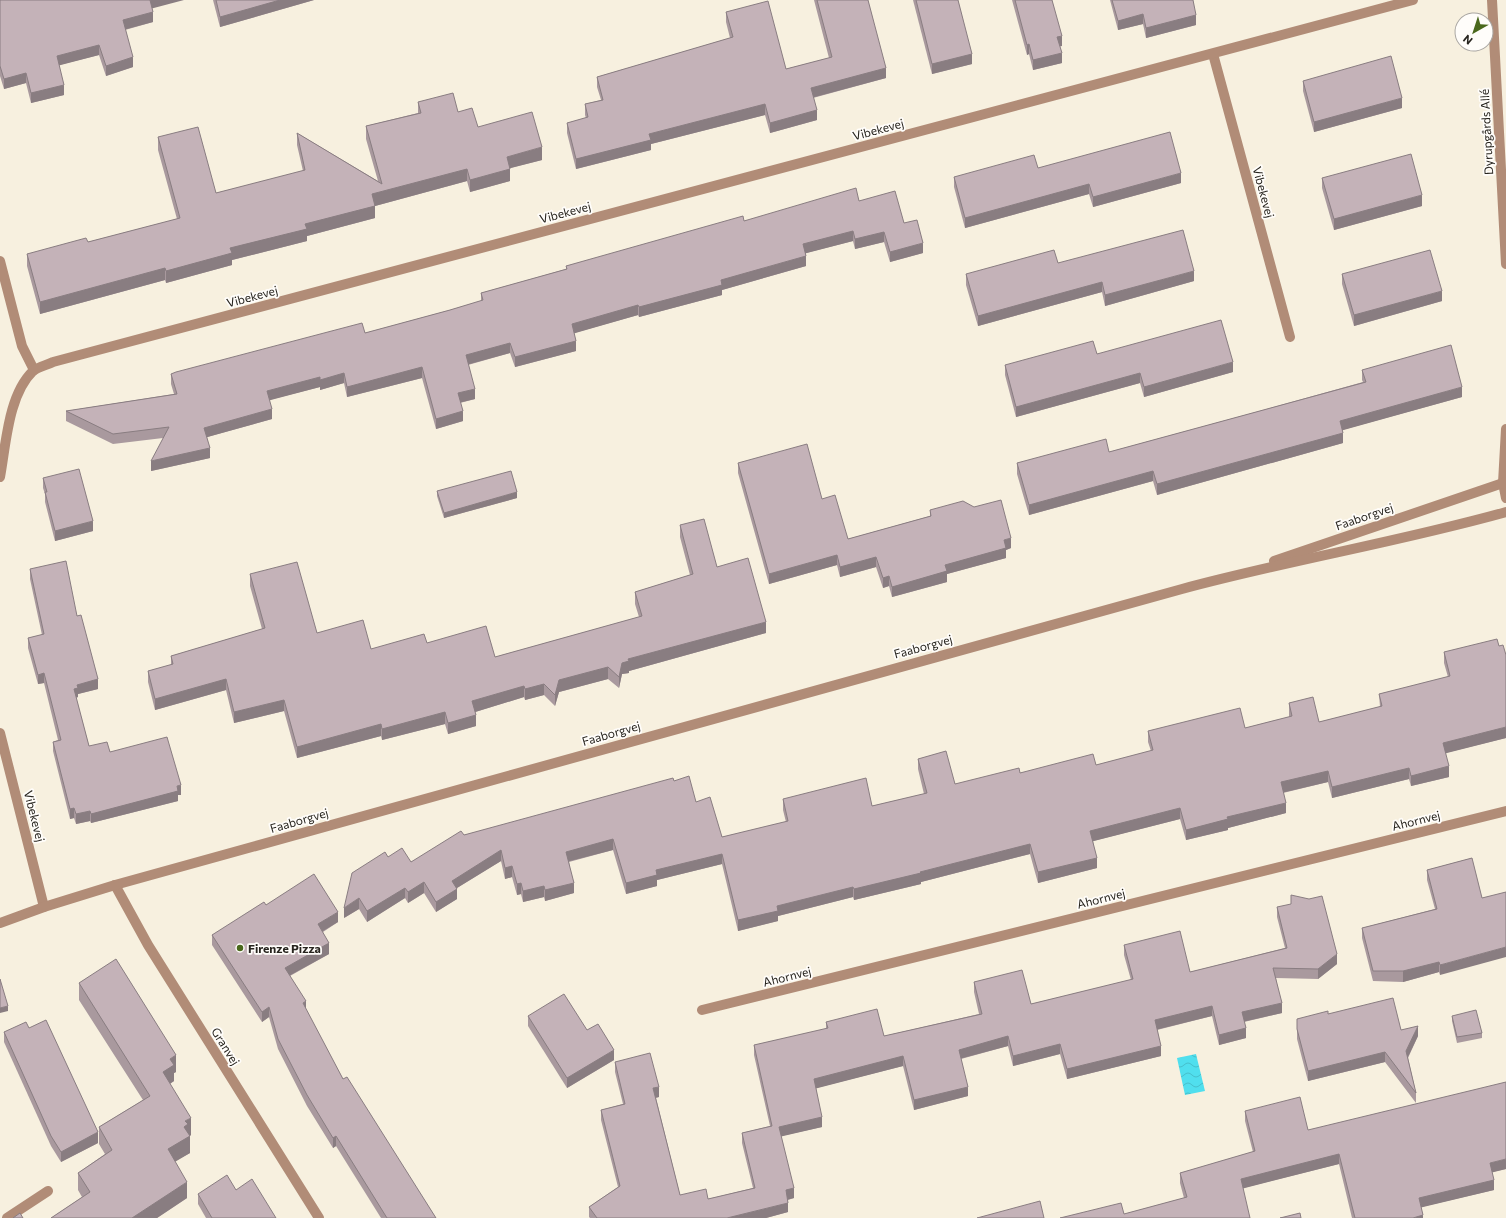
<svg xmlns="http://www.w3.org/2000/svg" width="1506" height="1218" font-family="Commissioner,sans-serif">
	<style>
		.water { fill: url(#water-waves) }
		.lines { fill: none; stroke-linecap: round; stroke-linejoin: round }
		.minor { stroke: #b18c77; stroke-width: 10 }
		.wall { fill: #a9999e }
		.shaded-wall { fill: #897d81 }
		.building { fill: #c4b2b8; stroke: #897d81 }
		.poi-dot { fill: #4a681c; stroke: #fffdfa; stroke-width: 1.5 }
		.labels { text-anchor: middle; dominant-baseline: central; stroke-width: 3.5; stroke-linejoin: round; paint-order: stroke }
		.street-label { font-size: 12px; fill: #27241e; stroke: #fffdfa }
		.poi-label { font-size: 12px; font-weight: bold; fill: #27241e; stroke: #fffdfa; text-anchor: start }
	</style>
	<defs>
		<pattern id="water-waves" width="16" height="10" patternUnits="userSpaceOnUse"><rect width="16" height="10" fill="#50dfee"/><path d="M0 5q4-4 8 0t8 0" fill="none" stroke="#46bfcc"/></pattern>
	</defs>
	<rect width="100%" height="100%" fill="#f7f0df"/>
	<!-- water -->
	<path class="water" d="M1196,1054L1205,1091L1185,1095L1177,1058Z"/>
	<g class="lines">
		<!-- minor -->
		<g class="minor">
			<path d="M1492,0L1506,264"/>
			<path d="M1213,54L1290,337"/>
			<path d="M0,261L22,346L34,370"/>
			<path d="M1506,429L1503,483L1506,498"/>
			<path d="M0,477C6,445 8,395 33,371C38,367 47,365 53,362L1413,0"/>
			<path d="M1274,561L1506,482"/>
			<path d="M0,733L44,907"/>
			<path d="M115,885L148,945L319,1218"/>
			<path d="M0,923L44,907L115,885C471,786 826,685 1182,589C1289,560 1399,542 1506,512"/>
			<path d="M702,1010L1506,811"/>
			<path d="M7,1218L48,1191"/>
		</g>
	</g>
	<!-- wall -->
	<g class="wall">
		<path d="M0,0L152,9L153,22L125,30L133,67L106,76L99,55L59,65L64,95L31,103L26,83L4,89L0,76Z"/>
		<path d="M213,0H314L220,27Z"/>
		<path d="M814,0H868L886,78L813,98L817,120L770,133L765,115L651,144V150L576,169L567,133V123L586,118L585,115V104L601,100L597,87V77L730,38L726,22V12L786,69L829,58Z"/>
		<path d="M913,0H958L972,64L932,74Z"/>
		<path d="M1012,0H1052L1062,46H1060L1062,63L1033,70L1029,54L1027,55Z"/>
		<path d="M1110,0H1193L1196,25L1146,38L1143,24L1118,30Z"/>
		<path d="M1303,81L1402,108L1314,132L1303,91Z"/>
		<path d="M418,102L458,112L478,127L542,160L510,168V181L470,192L467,181L375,206V218L307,236V241L232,260V265L166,283L165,280L40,314L27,266V254L88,242L177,219L158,150V137L216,193L303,171L297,145V133L378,181L366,139V126L418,113Z"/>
		<path d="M1038,168L1181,183L1093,207L1089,194L965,228L954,187V177Z"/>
		<path d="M1322,178L1422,206L1334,230L1322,188Z"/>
		<path d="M859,201L904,223L923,253L890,262L884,242L855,249L853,241L806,253V266L722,290V295L639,317L638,315L574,333L576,351L515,367L510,353L468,365L475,399L460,403L463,421L436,429L422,378L347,397L344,383L320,390V387L269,400L272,419L207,437L210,458L151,471L163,438L113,444L66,421V411L174,394L171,384V374L365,333L450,310L481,301V293L566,269V266L744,221Z"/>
		<path d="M966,274L1194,281L1105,306L1102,292L978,326L966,285Z"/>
		<path d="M1342,274L1442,301L1354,326L1342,284Z"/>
		<path d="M1097,354L1233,372L1144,397L1140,383L1016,417L1005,375V365Z"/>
		<path d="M1362,370L1462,397L1342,430L1343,443L1157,495L1153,481L1029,515L1017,474V463L1109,452L1256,412L1363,382L1362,380Z"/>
		<path d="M738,463L822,499L848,539L930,516V510L1011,548L1006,550V558L947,574V582L892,597L889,586L883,588L876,567L840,577L837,565L769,584L738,473Z"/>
		<path d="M43,478L93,531L55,541L45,502V494L43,488Z"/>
		<path d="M437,491L517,498L444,518L437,496Z"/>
		<path d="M680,525L717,567L766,633L629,671V673L622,674L619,688L608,679L559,692L555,706L544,695L525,700L524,697L475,712L476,726L448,734L445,724L382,740L381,736L297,758L284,711L234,723L226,690L155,710L148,682V671L171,665V656L262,629L250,586V574L317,633L371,649L427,643L495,657L639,617L635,604V592L690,575L680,537Z"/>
		<path d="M30,569L77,616L98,689L78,694V697L76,698L89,746L110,752L181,795H178V801L91,823L90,821L76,824L74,818L70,819L53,751V742L58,740L44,683L38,684L28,648V638L42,635L30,579Z"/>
		<path d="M1444,652L1506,738L1445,753L1449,777L1411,786L1409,779L1332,798L1328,782L1283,793L1286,813L1228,828V830L1186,840L1180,819L1093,841L1097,868L1038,883L1030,854L921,882V884L854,900L853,897L778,916V921L738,931L722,864L657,880V886L626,894L613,850L569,862L574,893L545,901L544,897L523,902L521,894L517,895L512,877L505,879L501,861L457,888V899L436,912L424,893L408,903L405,898L367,922L359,909L344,918L388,857L411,862L464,835L674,781L696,802L722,837L786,822L783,810V799L872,806L924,794L918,769V759L955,784L1020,773L1096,765L1151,751L1148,742V731L1245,728L1289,717V703L1319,722L1380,707L1379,694L1448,677L1444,663Z"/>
		<path d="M1472,858L1440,975L1439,972L1403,982L1373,981L1362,938V928L1435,909L1427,880V870Z"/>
		<path d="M266,905L338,922L323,932L329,954L290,976L306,1010L343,1079L436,1218H381L336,1146L333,1148L307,1106L278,1049L269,1017L262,1022L212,945V935Z"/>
		<path d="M1277,907L1337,964L1318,979L1276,978L1282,1013L1244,1022L1246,1038L1219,1045L1212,1016L1157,1030L1161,1056L1067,1079L1060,1054L1013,1066L1008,1046L961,1059L968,1096L914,1110L903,1066L816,1088L822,1127L781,1136L794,1198L788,1200V1212L766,1218H590L589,1217V1207L618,1187L601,1120V1110L623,1104L615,1072V1062L659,1097L656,1098L680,1195L708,1199L753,1188L742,1143V1133L770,1126L754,1055V1045L826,1029V1022L884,1036L979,1014L974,992V982L1031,1004L1131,980L1124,955V945L1190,972L1285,948L1277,917Z"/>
		<path d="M79,983L176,1072L174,1073V1081L170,1084L191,1135L189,1136L190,1153L175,1161L187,1198L157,1218H51L82,1197L78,1190V1173L105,1154L99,1144V1127L143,1100L79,1000Z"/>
		<path d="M1328,1014L1401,1030L1418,1036L1408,1058L1416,1093V1103L1385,1062L1308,1081L1297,1039V1019Z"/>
		<path d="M528,1016L587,1030L614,1060L567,1088L528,1026Z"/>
		<path d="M1452,1016L1482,1033V1038L1457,1043L1452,1021Z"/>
		<path d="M29,1028L98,1143L61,1162L51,1146L4,1042V1032Z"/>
		<path d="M1245,1111L1308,1130L1506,1169L1492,1172L1494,1190L1421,1207L1423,1218H1352L1339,1164L1243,1188L1124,1214L1184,1198L1180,1183V1173L1253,1152L1245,1121Z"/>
		<path d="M236,1190L276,1218H206L198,1204V1194Z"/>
	</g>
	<!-- shaded-wall -->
	<g class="shaded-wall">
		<path d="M150,0H184L150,9Z"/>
		<path d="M280,0H314L220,27V17Z"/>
		<path d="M153,12V22L123,30V20Z"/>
		<path d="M1143,14V24L1118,30V21Z"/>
		<path d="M1196,15V25L1146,38V28Z"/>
		<path d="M1062,36V46L1057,47V37Z"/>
		<path d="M1029,44V54L1027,55V45Z"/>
		<path d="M99,45V55L57,66V56Z"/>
		<path d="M1062,53V63L1033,70V60Z"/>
		<path d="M972,54V64L932,74V64Z"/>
		<path d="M133,57V67L106,76V66Z"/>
		<path d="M886,68V78L811,98V88Z"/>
		<path d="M26,73V83L4,89V79Z"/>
		<path d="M64,85V95L31,103V93Z"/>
		<path d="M1402,98V108L1314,132V122Z"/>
		<path d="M765,104V115L651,144V150L576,169V159L649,134Z"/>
		<path d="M817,110V120L770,133V123Z"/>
		<path d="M542,147V160L507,169V157Z"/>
		<path d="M467,169V181L375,206V218L307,236V241L232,260V265L166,283V271L230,248L305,224L372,194Z"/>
		<path d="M510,169V181L470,192V180Z"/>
		<path d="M1181,173V183L1093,207V197Z"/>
		<path d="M1089,184V194L965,228V218Z"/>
		<path d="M1422,195V206L1334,230V219Z"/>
		<path d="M853,231V241L803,254V244Z"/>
		<path d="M884,232V242L855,249V239Z"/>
		<path d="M923,243V253L890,262V252Z"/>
		<path d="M806,256V266L722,290V295L639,317V307L721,280Z"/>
		<path d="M165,268V280L40,314V302Z"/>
		<path d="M1194,271V281L1105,306V295Z"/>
		<path d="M1102,282V292L978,326V316Z"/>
		<path d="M1442,291V301L1354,326V315Z"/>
		<path d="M638,305V315L572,334V324Z"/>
		<path d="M576,341V351L515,367V357Z"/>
		<path d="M510,343V353L466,365V355Z"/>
		<path d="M1233,362V372L1144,397V387Z"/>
		<path d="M422,367V378L347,397V387Z"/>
		<path d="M344,373V383L320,390V380Z"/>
		<path d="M1140,373V383L1016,417V407Z"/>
		<path d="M320,377V387L267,401V391Z"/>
		<path d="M1462,387V397L1340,431V421Z"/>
		<path d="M475,389V399L458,403V393Z"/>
		<path d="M272,409V419L204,438V428Z"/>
		<path d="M463,411V421L436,429V419Z"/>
		<path d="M1343,433V443L1157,495V484Z"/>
		<path d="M210,448V458L151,471V461Z"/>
		<path d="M1153,471V481L1029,515V505Z"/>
		<path d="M517,492V498L444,518V513Z"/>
		<path d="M93,521V531L55,541V531Z"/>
		<path d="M1011,538V548L1006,550V558L947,574V582L892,597V587L1004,540Z"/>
		<path d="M837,555V565L769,584V574Z"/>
		<path d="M876,557V567L840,577V567Z"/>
		<path d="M889,576V586L883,588V578Z"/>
		<path d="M766,622V633L629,671V673L622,674L619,688V677L622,663L628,659Z"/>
		<path d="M608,667V679L559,692L555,706V695L559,680Z"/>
		<path d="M44,673V683L38,684V675Z"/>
		<path d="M98,679V689L78,694V697L74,698V689L77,685Z"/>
		<path d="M226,679V690L155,710V699Z"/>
		<path d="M544,684V695L525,700V689Z"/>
		<path d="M524,686V697L472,713V701Z"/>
		<path d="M284,700V711L234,723V712Z"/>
		<path d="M445,712V724L382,740V729Z"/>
		<path d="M476,715V726L448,734V723Z"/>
		<path d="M381,724V736L297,758V747Z"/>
		<path d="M1506,727V738L1443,754V743Z"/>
		<path d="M1449,766V777L1411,786V776Z"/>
		<path d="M1409,768V779L1332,798V787Z"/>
		<path d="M1328,771V782L1281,793V782Z"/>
		<path d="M181,785V795H178V801L91,823V814Z"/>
		<path d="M1286,803V813L1228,828V830L1186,840V830L1227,817Z"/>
		<path d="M74,808V818L70,819V809Z"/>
		<path d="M1180,808V819L1090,842V831Z"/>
		<path d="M90,811V821L76,824V814Z"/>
		<path d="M613,839V850L566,862V852Z"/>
		<path d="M1030,844V854L921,882V884L854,900V889Z"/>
		<path d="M501,850V861L452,891V881Z"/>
		<path d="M722,854V864L657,880V886L626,894V883L656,870Z"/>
		<path d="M1097,858V868L1038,883V872Z"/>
		<path d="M512,866V877L505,879V868Z"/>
		<path d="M424,882V893L408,903V892Z"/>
		<path d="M521,883V894L517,895V884Z"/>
		<path d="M574,883V893L545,901V890Z"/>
		<path d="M544,886V897L523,902V891Z"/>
		<path d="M853,887V897L778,916V921L738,931V920L777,906Z"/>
		<path d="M405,888V898L367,922V911Z"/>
		<path d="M457,889V899L436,912V902Z"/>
		<path d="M359,898V909L344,918V908Z"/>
		<path d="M338,912V922L318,934V924Z"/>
		<path d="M329,943V954L285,978V968Z"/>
		<path d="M1506,947V957L1440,975V965Z"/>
		<path d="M1337,954V964L1318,979V969Z"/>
		<path d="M1439,962V972L1403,982V971Z"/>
		<path d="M306,1001V1011L303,1003Z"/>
		<path d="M1282,1003V1013L1242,1022V1012Z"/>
		<path d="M8,1006V1011L0,1013V1008Z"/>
		<path d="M1212,1006V1016L1155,1030V1020Z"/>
		<path d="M269,1007V1017L262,1022V1012Z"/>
		<path d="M1418,1026V1036L1406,1061V1051Z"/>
		<path d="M1246,1028V1038L1219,1045V1035Z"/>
		<path d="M1008,1036V1046L959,1059V1050Z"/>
		<path d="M1060,1044V1054L1013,1066V1056Z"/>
		<path d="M1161,1046V1056L1067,1079V1069Z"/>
		<path d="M614,1050V1060L567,1088V1078Z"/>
		<path d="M1385,1052V1062L1308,1081V1071Z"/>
		<path d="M176,1055V1072L174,1073V1081L163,1088V1072L170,1059Z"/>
		<path d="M903,1056V1066L814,1089V1079Z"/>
		<path d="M659,1087V1097L653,1098V1088Z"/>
		<path d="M968,1087V1096L914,1110V1100Z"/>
		<path d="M822,1117V1127L779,1137V1127Z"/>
		<path d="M191,1118V1135L188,1137L190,1136V1153L168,1166V1149L184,1127L185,1121Z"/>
		<path d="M98,1132V1143L61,1162V1152Z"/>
		<path d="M336,1136V1146L333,1148V1138Z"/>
		<path d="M1339,1154V1164L1241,1189V1179Z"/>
		<path d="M1506,1159V1169L1490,1173V1163Z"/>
		<path d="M1494,1180V1190L1419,1208V1198Z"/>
		<path d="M187,1182V1198L157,1218H132Z"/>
		<path d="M794,1188V1198L786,1200V1190Z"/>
		<path d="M788,1203V1212L766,1218H727Z"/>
		<path d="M1423,1215V1218H1413Z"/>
	</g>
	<!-- building -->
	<g class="building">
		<path d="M0,0H150L153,12L123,20L133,57L106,66L99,45L57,56L64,85L31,93L26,73L4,79L0,66Z"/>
		<path d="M216,0H280L220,17Z"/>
		<path d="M817,0H868L886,68L811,88L817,110L770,123L765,104L649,134L651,140L576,159L567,123L588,117L585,104L603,100L597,77L733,37L726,12L768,1L786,69L832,57Z"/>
		<path d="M916,0H958L972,54L932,64Z"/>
		<path d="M1015,0H1052L1062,36L1057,37L1062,53L1033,60L1029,44L1027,45Z"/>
		<path d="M1112,0H1193L1196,15L1146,28L1143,14L1118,21Z"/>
		<path d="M1391,56L1402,98L1314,122L1303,81Z"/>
		<path d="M453,93L458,112L472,108L478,127L532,112L542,147L507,157L510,169L470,180L467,169L372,194L375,206L305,224L307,229L230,248L232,253L166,271L165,268L40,302L27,254L86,238L88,242L180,218L158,137L198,127L216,193L305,170L297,133L382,184L366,126L421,113L418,102Z"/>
		<path d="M1170,132L1181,173L1093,197L1089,184L965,218L954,177L1034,155L1038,168Z"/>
		<path d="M1411,154L1422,195L1334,219L1322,178Z"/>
		<path d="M856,188L859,201L895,191L904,223L917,220L923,243L890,252L884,232L855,239L853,231L803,244L806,256L721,280L722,285L639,307L638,305L572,324L576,341L515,357L510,343L466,355L475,389L458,393L463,411L436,419L422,367L347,387L344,373L320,380V377L267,391L272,409L204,428L210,448L151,461L169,427L113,434L66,411L177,394L171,374L176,372L362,323L365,333L450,310L483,300L481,293L567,269L566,266L743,216L744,221Z"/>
		<path d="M1183,230L1194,271L1105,295L1102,282L978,316L966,274L1054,250L1058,263Z"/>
		<path d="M1430,250L1442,291L1354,315L1342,274Z"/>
		<path d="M1221,320L1233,362L1144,387L1140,373L1016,407L1005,365L1093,341L1097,354Z"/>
		<path d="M1451,345L1462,387L1340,421L1343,433L1157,484L1153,471L1029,505L1017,463L1106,439L1109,452L1256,412L1366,382L1362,370Z"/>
		<path d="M807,444L822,499L835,495L848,539L931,516L930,510L963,501L974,507L1001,500L1011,538L1004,540L1006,548L945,565L947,571L892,587L889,576L883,578L876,557L840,567L837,555L769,574L738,463Z"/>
		<path d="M79,469L93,521L55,531L45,492H47L43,478Z"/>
		<path d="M511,471L517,492L444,513L437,491Z"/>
		<path d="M704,519L717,567L748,558L766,622L628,659L629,661L622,663L619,677L608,667L559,680L555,695L544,684L525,689L524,686L472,701L476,715L448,723L445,712L382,729L381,724L297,747L284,700L234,712L226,679L155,699L148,671L173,664L171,656L265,628L250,574L297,562L317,633L363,620L371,649L424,634L427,643L486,626L495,657L642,616L635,592L693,574L680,525Z"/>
		<path d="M66,561L77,616L81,615L98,679L77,685L78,688L74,689L89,746L107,742L110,752L167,737L181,785L177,786L178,791L91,814L90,811L76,814L74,808L70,809L53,742L61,740L44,673L38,675L28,638L44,634L30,569Z"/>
		<path d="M1497,639L1499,646L1503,645L1506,655V727L1443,743L1449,766L1411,776L1409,768L1332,787L1328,771L1281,782L1286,803L1227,817L1228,819L1186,830L1180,808L1090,831L1097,858L1038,872L1030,844L920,872L921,873L854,889L853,887L777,906L778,911L738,920L722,854L656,870L657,875L626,883L613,839L566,852L574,883L545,890L544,886L523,891L521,883L517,884L512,866L505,868L501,850L452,881L457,889L436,902L424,882L408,892L405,888L367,911L359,898L344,908L352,873L385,852L388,857L402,848L411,862L461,831L464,835L673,778L674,781L689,776L696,802L710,797L722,837L788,821L783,799L866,778L872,806L927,793L918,759L946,751L955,784L1019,768L1020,773L1093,754L1096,765L1153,750L1148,731L1240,708L1245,728L1292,716L1289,703L1313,697L1319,722L1382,706L1379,694L1450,676L1444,652Z"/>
		<path d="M1472,858L1482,898L1506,892V947L1440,965L1439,962L1403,971H1373L1362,928L1437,909L1427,870Z"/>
		<path d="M314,874L338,912L318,924L329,943L285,968L306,1001L303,1003L343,1079L347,1077L436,1218H387L336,1136L333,1138L307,1095L278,1039L269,1007L262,1012L212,935L264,902L266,905Z"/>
		<path d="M1291,895L1309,899L1322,896L1337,954L1318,969L1273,968L1282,1003L1242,1012L1246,1028L1219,1035L1212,1006L1155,1020L1161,1046L1067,1069L1060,1044L1013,1056L1008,1036L959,1050L968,1087L914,1100L903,1056L814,1079L822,1117L779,1127L794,1188L786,1190L788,1203L727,1218H597L589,1207L620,1186L601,1110L625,1104L615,1062L650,1053L659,1087L653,1088L680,1195L706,1189L708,1199L755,1188L742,1133L772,1126L754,1045L828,1028L826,1022L877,1009L884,1036L982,1014L974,982L1022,970L1031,1004L1133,979L1124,945L1180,931L1190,972L1287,948L1277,907L1291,904Z"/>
		<path d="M116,959L176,1055L170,1059L174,1065L163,1072L191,1118L185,1121L188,1124L184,1127L190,1136L168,1149L187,1182L132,1218H51L90,1192L78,1173L112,1150L99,1127L150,1096L79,983Z"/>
		<path d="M0,979L8,1006L0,1008Z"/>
		<path d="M564,994L587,1030L598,1024L614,1050L567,1078L528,1016Z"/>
		<path d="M1393,998L1401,1030L1418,1026L1406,1051L1416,1093L1385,1052L1308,1071L1297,1029V1019L1328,1011V1014Z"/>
		<path d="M1476,1010L1482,1033L1457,1037L1452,1016Z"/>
		<path d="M46,1020L98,1132L61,1152L51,1136L4,1032L26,1022L29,1028Z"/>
		<path d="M1506,1082V1159L1490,1163L1494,1180L1419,1198L1423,1215L1413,1218H1355L1339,1154L1241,1179L1250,1218H1060L1121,1203L1124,1214L1187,1197L1180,1173L1255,1151L1245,1111L1300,1097L1308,1130L1469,1091Z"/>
		<path d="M227,1175L236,1190L252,1179L276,1218H212L198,1194Z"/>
		<path d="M1040,1201L1044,1218H977Z"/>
		<path d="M20,1213L23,1218H13Z"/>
		<path d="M1300,1213L1301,1218H1280Z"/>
	</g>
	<!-- markers -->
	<circle class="poi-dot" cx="240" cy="948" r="4"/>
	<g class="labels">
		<!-- street labels -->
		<g class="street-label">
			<text transform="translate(878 129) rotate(-15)">Vibekevej</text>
			<text transform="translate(1486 132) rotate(-93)">Dyrupgårds Allé</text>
			<text transform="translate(1264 192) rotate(75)">Vibekevej</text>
			<text transform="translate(565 212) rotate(-15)">Vibekevej</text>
			<text transform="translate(252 296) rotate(-15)">Vibekevej</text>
			<text transform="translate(1364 516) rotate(-19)">Faaborgvej</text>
			<text transform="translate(923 646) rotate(-15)">Faaborgvej</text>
			<text transform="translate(611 733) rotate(-16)">Faaborgvej</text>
			<text transform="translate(35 816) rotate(76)">Vibekevej</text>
			<text transform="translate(299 820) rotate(-16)">Faaborgvej</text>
			<text transform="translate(1416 820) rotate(-14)">Ahornvej</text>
			<text transform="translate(1101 898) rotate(-14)">Ahornvej</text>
			<text transform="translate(787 976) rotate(-14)">Ahornvej</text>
			<text transform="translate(226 1046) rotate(58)">Granvej</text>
		</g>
		<!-- poi labels -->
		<g class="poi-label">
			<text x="248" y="948">Firenze Pizza</text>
		</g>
	</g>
	<!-- north arrow -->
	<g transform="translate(1474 32) rotate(219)"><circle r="19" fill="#fffdfa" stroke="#a9a6a2"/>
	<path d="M0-3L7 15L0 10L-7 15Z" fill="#4a681c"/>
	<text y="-6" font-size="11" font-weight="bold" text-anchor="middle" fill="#27241e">N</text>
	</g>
</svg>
